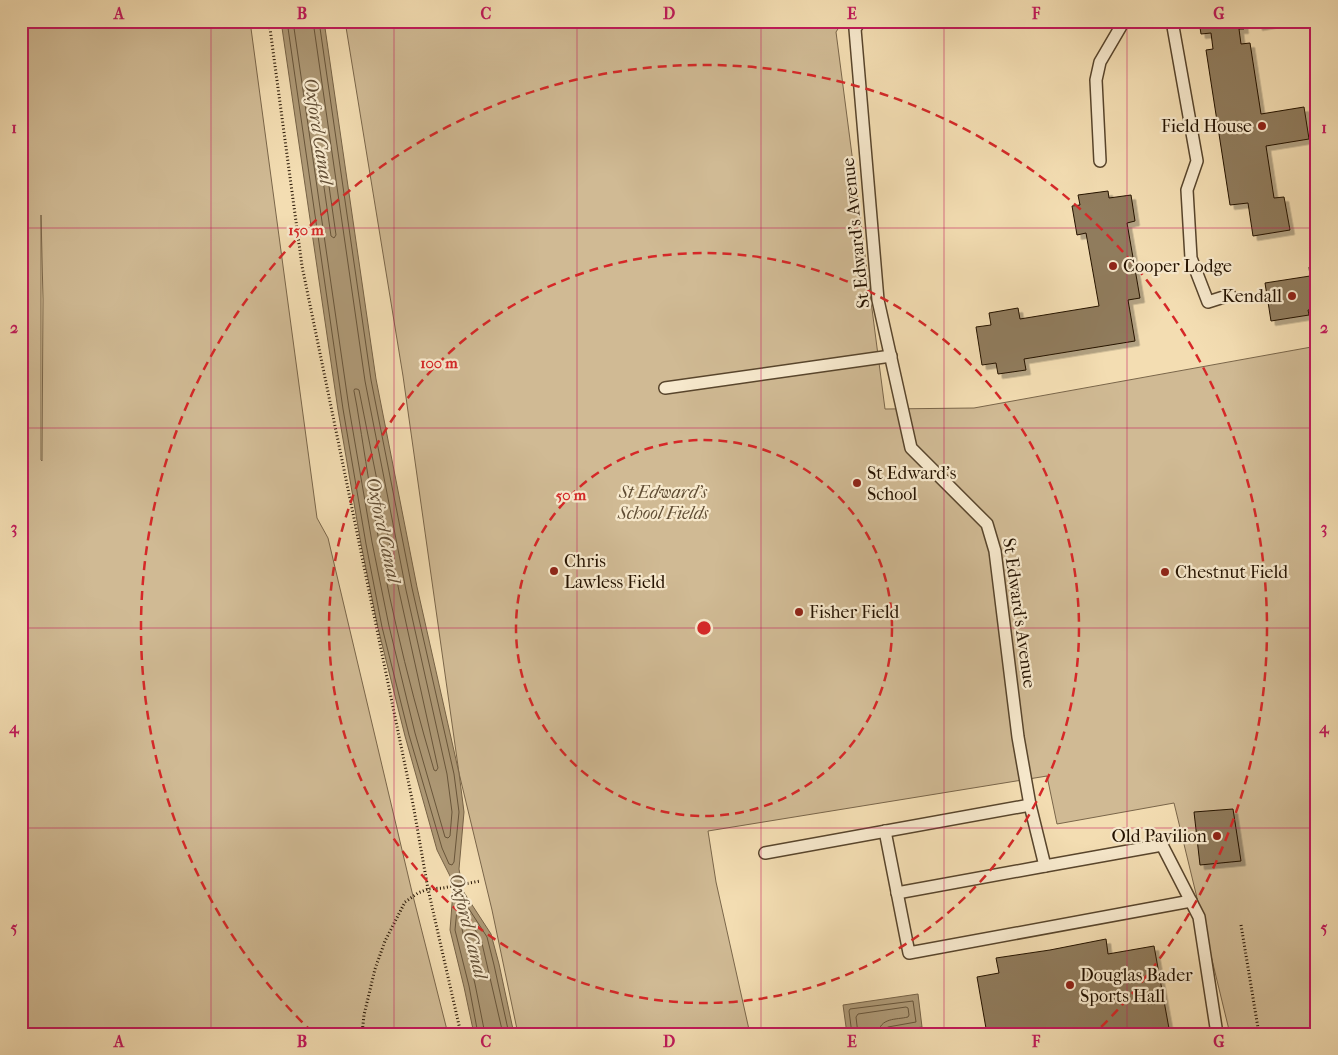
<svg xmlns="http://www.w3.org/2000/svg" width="1338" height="1055" font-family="'IM FELL French Canon',serif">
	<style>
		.green { fill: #d0ba94; stroke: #7a664a; fill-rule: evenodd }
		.water { fill: #ad9875; stroke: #766246 }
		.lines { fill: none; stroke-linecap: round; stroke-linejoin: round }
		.shore { stroke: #68553a; stroke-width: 1 }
		.building { fill: #907c5d; stroke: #241200; filter: url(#shadow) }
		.service-casing { stroke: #58452c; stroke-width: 14 }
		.path { stroke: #241200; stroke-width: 3; stroke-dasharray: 1 2.5; stroke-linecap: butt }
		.service { stroke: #f7e9cd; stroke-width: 11 }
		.grid { fill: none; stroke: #c2185b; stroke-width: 1; stroke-opacity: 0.55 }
		.ring { fill: none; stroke: #d62828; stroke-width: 2.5; stroke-dasharray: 9 6 }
		.poi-dot { fill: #8f2418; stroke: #f7e9cd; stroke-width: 2 }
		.labels { text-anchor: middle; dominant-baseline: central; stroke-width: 4.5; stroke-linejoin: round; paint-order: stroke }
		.poi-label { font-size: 18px; fill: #241200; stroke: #f7e9cd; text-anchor: start }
		.street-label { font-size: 18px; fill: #241200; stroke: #f7e9cd }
		.park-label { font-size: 18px; font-style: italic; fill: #604d34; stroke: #f7e9cd }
		.water-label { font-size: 19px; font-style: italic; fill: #624e35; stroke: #f7e9cd }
		.centre { fill: #d62828; stroke: #f7e9cd; stroke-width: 2.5 }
		.ring-label { font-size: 15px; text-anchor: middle; font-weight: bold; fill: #d62828; stroke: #f7e9cd; stroke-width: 4.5; stroke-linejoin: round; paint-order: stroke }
		.neatline { fill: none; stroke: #c2185b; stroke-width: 2 }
		.grid-label { font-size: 16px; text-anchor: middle; font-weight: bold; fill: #c2185b }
	</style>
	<defs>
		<filter id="shadow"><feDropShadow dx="4.5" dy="4.5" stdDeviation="0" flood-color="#0004"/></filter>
	</defs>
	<rect width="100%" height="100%" fill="#f3ddb2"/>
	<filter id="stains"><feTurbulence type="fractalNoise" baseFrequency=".004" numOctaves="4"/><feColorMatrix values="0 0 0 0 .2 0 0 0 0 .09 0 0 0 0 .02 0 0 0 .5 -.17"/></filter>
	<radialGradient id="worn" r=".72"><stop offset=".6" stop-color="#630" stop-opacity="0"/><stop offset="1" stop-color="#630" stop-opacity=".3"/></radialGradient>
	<!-- green -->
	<g class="green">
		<path d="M21,21H250L317,518L328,538L412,892L448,1034H21ZM41,215L43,299L42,461L41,460Z"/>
		<path d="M345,21H843L836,32L885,409L974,408L1317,346V1034H1230L1174,803L1057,824L1047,776L708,831L716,882L750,1034H518L492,910L459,773L403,376Z"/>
	</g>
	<!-- water -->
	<g class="water">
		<path d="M281,21H324L376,379L417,587L459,773L464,812L459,869L463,891L491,934L499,964L514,1034H474L464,987L450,930L453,891L452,880L437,850L405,736L378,628L361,544L338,410Z"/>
		<path d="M918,994L922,1027L874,1034H847L843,1005Z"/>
	</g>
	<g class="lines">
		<!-- shore -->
		<g class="shore">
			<path d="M287,21L343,409L366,544L382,627L409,735L442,848L449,864L452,865L454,862L459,812L454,774L412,588L371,380L319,21"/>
			<path d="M293,21L349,408L372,542L389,626L415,733L445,837L448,838L450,836L452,812L447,774L406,590L365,381L313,21"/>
			<path d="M325,177L328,179L336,235L334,238L331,236L323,180Z"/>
			<path d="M355,389H357L359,390L399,591L438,768L436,771L434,770C420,722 407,674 396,625C379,553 369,480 357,407L354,391Z"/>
			<path d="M478,1034L469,986L455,930L458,899L460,897L462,898L487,937L494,965L509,1034"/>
			<path d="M485,1034L475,984L462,929V918L464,916L467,917L481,939L503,1034"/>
			<path d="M852,1034L849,1011L850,1009L913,1001L916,1022L888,1027L885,1029V1034"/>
			<path d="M858,1034L856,1017L858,1014L906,1007L908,1008L909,1015L908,1017C896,1020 880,1017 878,1034"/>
		</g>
	</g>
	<!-- building -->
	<g class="building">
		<path d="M1199,21H1243L1244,29H1239L1241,44L1250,43L1261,114L1304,107L1309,139L1266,146L1274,198L1284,197L1290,230L1253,236L1248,203L1230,205L1206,50L1213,49L1211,33L1201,34Z"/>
		<path d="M1257,21H1286L1258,26Z"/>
		<path d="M1312,21H1317V49Z"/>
		<path d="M1108,191L1109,198L1131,195L1135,221L1127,223L1140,298L1128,300L1135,341L1024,359L1026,370L998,374L996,363L982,365L976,327L991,325L989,313L1018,308L1020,319L1099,306L1086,233L1077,235L1072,206L1080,205L1078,195Z"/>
		<path d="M1317,266V320H1316L1314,309L1308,310L1309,315L1271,321L1265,283L1310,276L1309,267Z"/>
		<path d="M1233,809L1241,861L1200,865L1194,812Z"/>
		<path d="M1106,939L1108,954L1154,946L1170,1034H987L977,977L999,973L996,958L1050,950Z"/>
	</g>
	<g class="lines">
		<defs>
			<g id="service">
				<path d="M860,21L855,29L878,300L911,448L987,524L995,551L1018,737L1030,805L1045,866L1162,845L1199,917L1217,1034"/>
				<path d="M1172,21L1197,161L1187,190L1191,258L1208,302L1230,295"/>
				<path d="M1100,161L1096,80L1100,62L1124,21"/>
				<path d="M665,388L891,356"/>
				<path d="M885,831L909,953L1191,901"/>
				<path d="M765,853L1030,805"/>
				<path d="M897,893L1045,866"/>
			</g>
		</defs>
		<!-- service casing -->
		<use href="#service" class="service-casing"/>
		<!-- path -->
		<g class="path">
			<path d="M269,21L302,266L413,804L428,889L461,1034"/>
			<path d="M1241,925L1259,1034"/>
			<path d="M362,1034L364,1015L375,969L385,941L405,902L418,893L428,889L443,888L480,881"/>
		</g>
		<!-- service -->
		<use href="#service" class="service"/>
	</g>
	<!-- grid -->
	<path class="grid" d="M211,21V1034M394,21V1034M577,21V1034M761,21V1034M944,21V1034M1127,21V1034M21,228H1317M21,428H1317M21,628H1317M21,828H1317"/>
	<!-- distance rings -->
	<g class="ring">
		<circle cx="704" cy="628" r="188"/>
		<circle cx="704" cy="628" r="375"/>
		<path d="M313 1033A563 563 0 1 1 1095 1033"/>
	</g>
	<!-- markers -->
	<g class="poi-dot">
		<circle cx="1262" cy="126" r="5"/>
		<circle cx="1113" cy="266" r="5"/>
		<circle cx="1292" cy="296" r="5"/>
		<circle cx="857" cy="483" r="5"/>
		<circle cx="554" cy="571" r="5"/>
		<circle cx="1165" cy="572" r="5"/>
		<circle cx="799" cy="612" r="5"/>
		<circle cx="1217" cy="836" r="5"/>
		<circle cx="1070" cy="985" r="5"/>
	</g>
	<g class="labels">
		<!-- poi labels -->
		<g class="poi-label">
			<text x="1252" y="126" text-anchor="end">Field House</text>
			<text x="1123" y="266">Cooper Lodge</text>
			<text x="1282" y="296" text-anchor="end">Kendall</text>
			<text x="867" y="473">St Edward's<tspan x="867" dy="21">School</tspan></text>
			<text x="564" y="561">Chris<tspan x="564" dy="21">Lawless Field</tspan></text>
			<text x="1175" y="572">Chestnut Field</text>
			<text x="809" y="612">Fisher Field</text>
			<text x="1207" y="836" text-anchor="end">Old Pavilion</text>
			<text x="1080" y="975">Douglas Bader<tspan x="1080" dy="21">Sports Hall</tspan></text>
		</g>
		<!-- street labels -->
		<g class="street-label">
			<text transform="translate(856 233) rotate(-96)">St Edward's Avenue</text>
			<text transform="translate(1019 613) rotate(82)">St Edward's Avenue</text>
		</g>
		<!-- park labels -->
		<g class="park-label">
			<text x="663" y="492">St Edward's<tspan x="663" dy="21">School Fields</tspan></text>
		</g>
		<!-- water labels -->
		<g class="water-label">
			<text transform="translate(318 131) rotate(81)">Oxford Canal</text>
			<text transform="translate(383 530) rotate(78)">Oxford Canal</text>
			<text transform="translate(468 926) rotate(76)">Oxford Canal</text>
		</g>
	</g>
	<circle cx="704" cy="628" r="8" class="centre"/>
	<g class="ring-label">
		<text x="306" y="235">150 m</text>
		<text x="439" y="368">100 m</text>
		<text x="571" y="500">50 m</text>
	</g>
	<!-- margin -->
	<rect width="1338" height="1055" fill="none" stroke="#f3ddb2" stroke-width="55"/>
	<rect x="28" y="28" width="1282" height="1000" class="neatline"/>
	<g class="grid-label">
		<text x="119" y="19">A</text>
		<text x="302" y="19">B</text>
		<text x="486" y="19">C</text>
		<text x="669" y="19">D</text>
		<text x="852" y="19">E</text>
		<text x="1036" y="19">F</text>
		<text x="1219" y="19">G</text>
		<text x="14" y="133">1</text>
		<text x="1324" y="133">1</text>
		<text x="14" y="333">2</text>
		<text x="1324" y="333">2</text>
		<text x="14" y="533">3</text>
		<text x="1324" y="533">3</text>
		<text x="14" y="733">4</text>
		<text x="1324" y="733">4</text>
		<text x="14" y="933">5</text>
		<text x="1324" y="933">5</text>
		<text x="119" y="1047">A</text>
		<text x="302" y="1047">B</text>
		<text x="486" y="1047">C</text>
		<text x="669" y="1047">D</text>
		<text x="852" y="1047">E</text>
		<text x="1036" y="1047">F</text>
		<text x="1219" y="1047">G</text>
	</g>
	<rect width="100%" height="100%" filter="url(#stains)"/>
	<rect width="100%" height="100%" fill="url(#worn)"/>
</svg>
